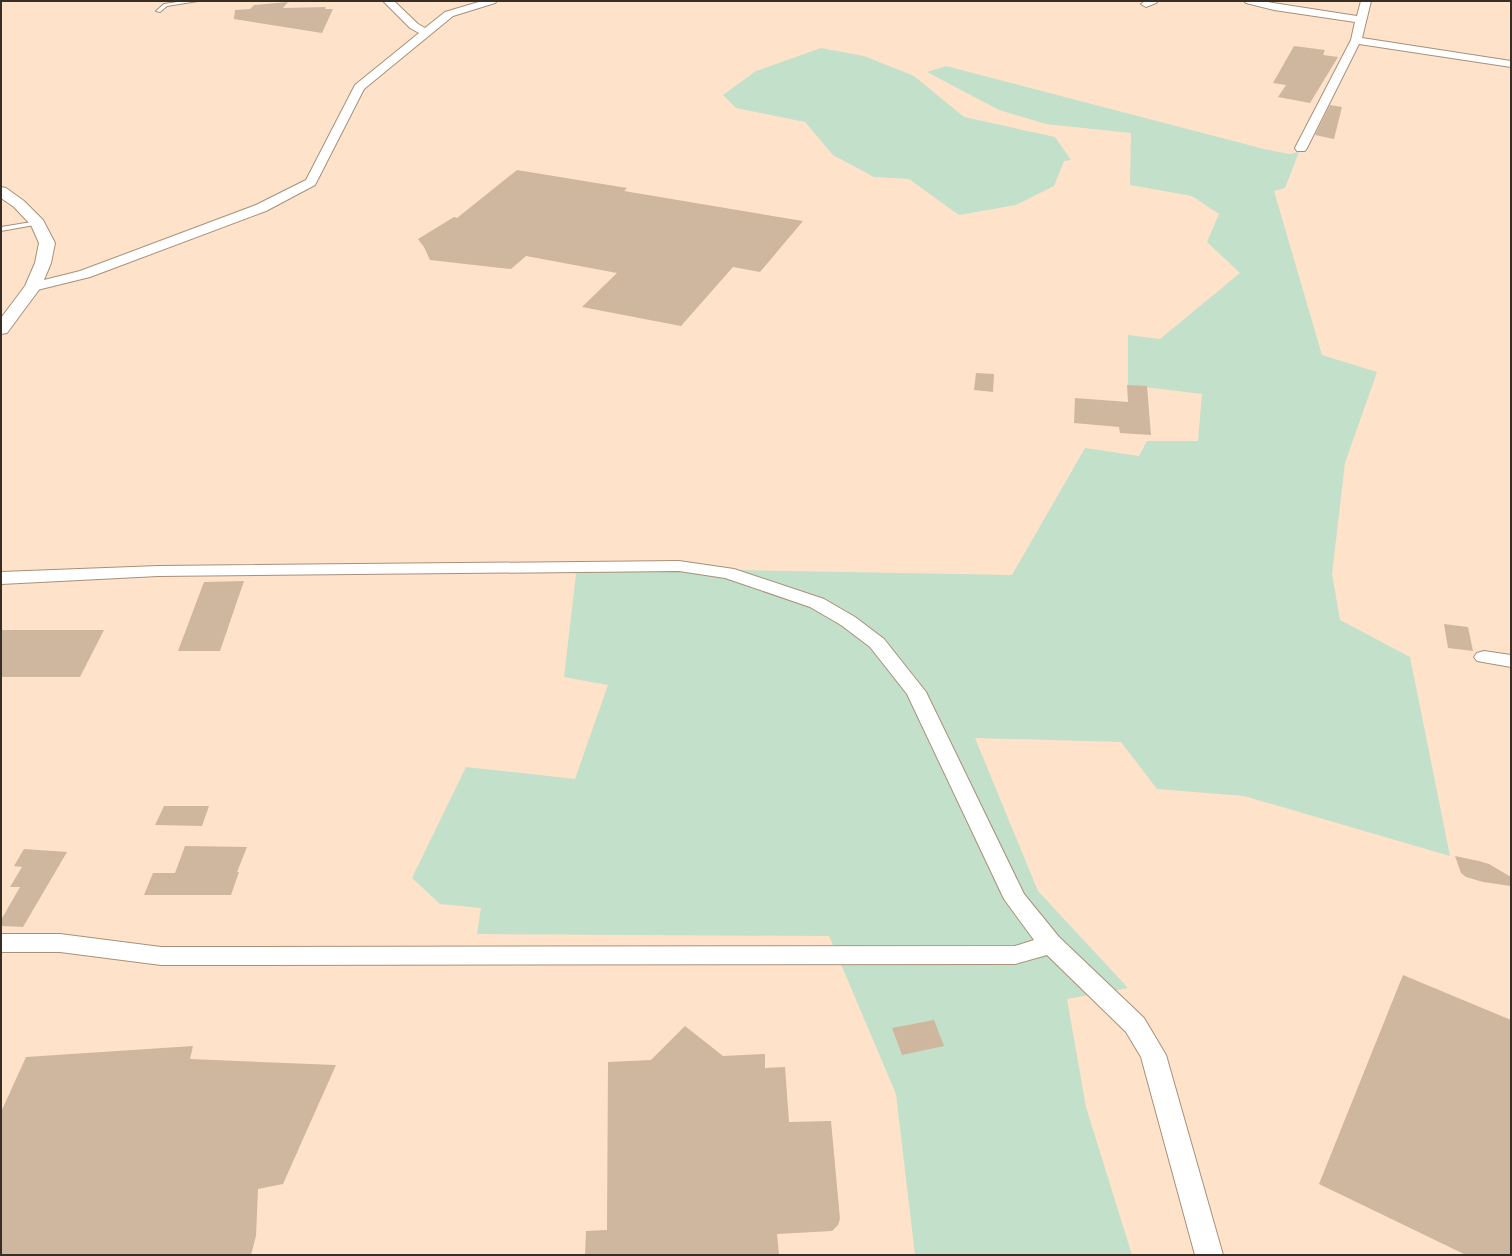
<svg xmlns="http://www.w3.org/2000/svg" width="1512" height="1256" font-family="Roboto,sans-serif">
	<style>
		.green { fill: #c2e0ca }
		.building { fill: #cfb69e }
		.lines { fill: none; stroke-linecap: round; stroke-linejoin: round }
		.lane-casing { stroke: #a89078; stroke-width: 2 }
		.street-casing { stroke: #a89078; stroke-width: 2 }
		.secondary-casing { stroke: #a89078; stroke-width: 2 }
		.lane { fill: #fff; fill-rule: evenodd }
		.street { fill: #fff; fill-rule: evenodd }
		.secondary { fill: #fff; fill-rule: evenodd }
	</style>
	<rect width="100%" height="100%" fill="#fee3ca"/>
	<!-- green -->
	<g class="green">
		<path d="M821,48L864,56L914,76L964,117L1055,137L1071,160L1064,161L1054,186L1016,205L959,215L909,179L874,177L833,155L805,122L736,108L723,95L756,71Z"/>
		<path d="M946,66L1264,149L1290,154L1299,152L1285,188L1274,191L1322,355L1377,372L1345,463L1332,574L1340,620L1410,657L1450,856L1244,796L1157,789L1121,742L975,738L1038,891L1128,988L1067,999L1086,1107L1132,1255H915L896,1094L829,936L477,934L481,908L440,904L412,878L466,767L575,779L608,685L564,677L576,574L564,567L1012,575L1085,448L1139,456L1147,441H1198L1202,394L1128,385V335L1160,339L1240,273L1207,242L1219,214L1192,196L1130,185L1131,133L1046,124L999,110L927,72Z"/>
	</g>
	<!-- building -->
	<g class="building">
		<path d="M288,2L283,8L326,7L325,9H333L322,33L234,19L235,10L250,9L254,5Z"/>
		<path d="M1294,46L1325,50L1323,55L1338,57L1310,103L1278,97L1286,85L1273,83Z"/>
		<path d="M1330,105L1342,107L1334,139L1315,135Z"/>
		<path d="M517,170L627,188L624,191L803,221L760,272L733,267L681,326L582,307L617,273L526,256L511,269L430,260L424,247L418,239L454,217L457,218Z"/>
		<path d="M976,373L994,374L993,392L974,390Z"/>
		<path d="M1127,385L1147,386L1151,435L1120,433L1119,427L1074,423L1075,398L1128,402Z"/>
		<path d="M244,581L220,651H178L204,582Z"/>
		<path d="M1444,624L1468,627L1473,651L1448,648Z"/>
		<path d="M1,630H104L80,677H1Z"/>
		<path d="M164,806H209L202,826L155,825Z"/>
		<path d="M185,846L247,847L237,872H239L231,895H144L153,873H175Z"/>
		<path d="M24,849L67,852L23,927L1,926V920L20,887H10L22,867L14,866Z"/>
		<path d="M1455,856L1479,861L1489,864L1511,877V886L1483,882L1466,877L1461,873Z"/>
		<path d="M1403,975L1511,1020V1255H1466L1319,1184Z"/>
		<path d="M934,1020L944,1046L902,1055L892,1028Z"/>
		<path d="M685,1026L723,1056L765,1054V1068L785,1067L789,1122L831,1121L840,1219L838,1225L832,1231L777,1234L779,1255H585L586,1231L607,1230L608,1062L651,1060Z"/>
		<path d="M193,1046L190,1059L336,1065L283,1184L258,1189L256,1236L251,1255H1V1112L26,1057Z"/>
	</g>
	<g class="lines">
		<defs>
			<g id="lane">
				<path d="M185,1H198L167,6L160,12L156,11L164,4Z"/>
				<path d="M38,221L40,222V224L1,231V227Z"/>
			</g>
			<g id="street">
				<path d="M383,1H394L418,24L425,28L445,12L482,1H497L495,3L453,16L364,89L315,185L266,211L90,277L33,291L28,290L26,287L28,284L80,271L256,205L306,180L355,85L419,33L410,28Z"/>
				<path d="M1145,1H1158L1156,3L1146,7L1141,4Z"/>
				<path d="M1244,1H1261L1357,16L1361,1H1371L1362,38L1511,61V67L1359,44L1307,148L1305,151H1297L1295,148L1351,40L1355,22L1274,10L1246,3Z"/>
				<path d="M679,561L734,569L824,599L855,617L884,639L926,692L1024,894L1059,937L1144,1018L1166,1055L1223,1255H1195L1141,1057L1126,1032L1047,955L1015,964L161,965L60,952H1V934H60L161,947L1015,946L1034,940L1004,899L907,694L870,647L841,625L810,607L725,578L679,571L158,576L1,584V572L158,566Z"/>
				<path d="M1484,651L1511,655V667L1477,661L1474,657L1477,653Z"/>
			</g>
			<path id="secondary" d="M1,187L6,188L24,201L43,220L55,243L51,263L41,287L7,333L1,334V318L25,286L35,263L39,243L31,225L14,207L1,198Z"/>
		</defs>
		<!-- lane casing -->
		<use href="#lane" class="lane-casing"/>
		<!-- street casing -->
		<use href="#street" class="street-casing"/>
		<!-- secondary casing -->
		<use href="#secondary" class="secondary-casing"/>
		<!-- lane -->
		<use href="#lane" class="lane"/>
		<!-- street -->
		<use href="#street" class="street"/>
		<!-- secondary -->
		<use href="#secondary" class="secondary"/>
	</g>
	<!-- border -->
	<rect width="1512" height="1256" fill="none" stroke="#382e24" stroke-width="4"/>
</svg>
